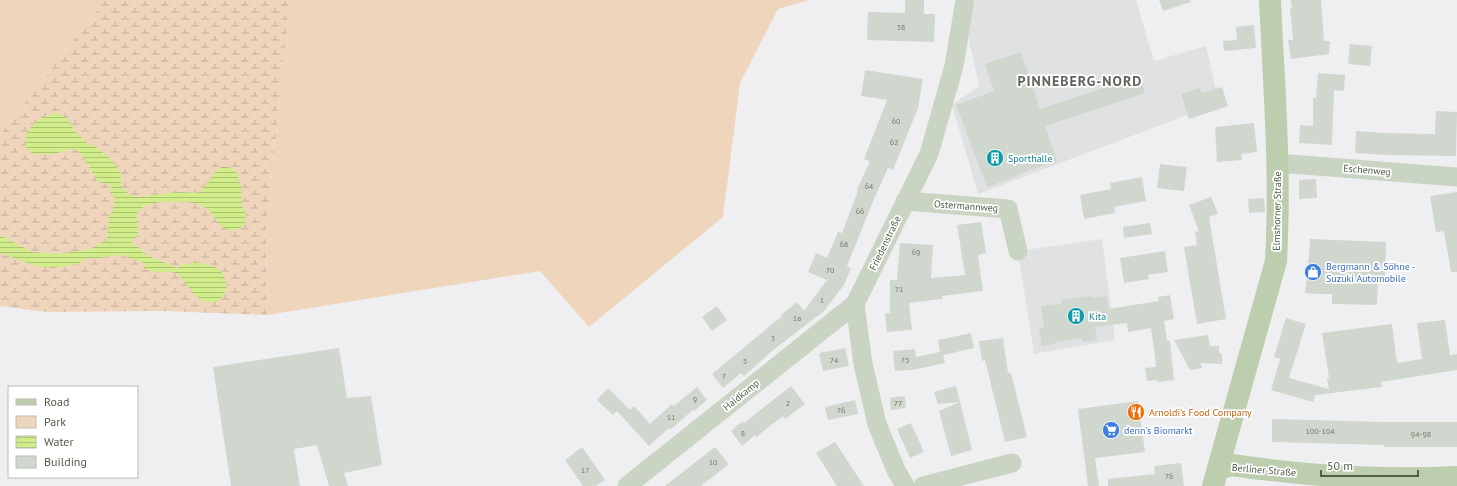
<svg xmlns="http://www.w3.org/2000/svg" width="1457" height="486" font-family="'PT Sans',sans-serif">
	<style>
		.education { fill: #e0e1e3 }
		.green { fill: #f0d5bd }
		.wetland { fill: url(#wetland-marsh) }
		.water { fill: url(#water-rules) }
		.building { fill: #d0d7ce }
		.lines { fill: none; stroke-linecap: round; stroke-linejoin: round }
		.minor { stroke: #cad4c2; stroke-width: 19 }
		.major { stroke: #bcceae; stroke-width: 22 }
		.labels { text-anchor: middle; dominant-baseline: central; stroke-width: 3.5; stroke-linejoin: round; paint-order: stroke }
		.number-label { font-size: 8px; fill: #707c69 }
		.culture-label { font-size: 10px; fill: #0d838f; stroke: #fff; text-anchor: start }
		.street-label { font-size: 10px; fill: #505d47; stroke: #fff }
		.shop-label { font-size: 10px; fill: #366cbe; stroke: #fff; text-anchor: start }
		.food-label { font-size: 10px; fill: #c56008; stroke: #fff; text-anchor: start }
		.district-label { font-size: 14px; font-weight: bold; letter-spacing: 1px; fill: #5f645b; stroke: #fff }
	</style>
	<defs>
		<pattern id="wetland-marsh" width="20" height="14" patternUnits="userSpaceOnUse"><rect width="20" height="14" fill="#f0d5bd"/><path d="M1 5h8M5 5V1M11 12h8M15 12V8" fill="none" stroke="#c5b09b"/></pattern>
		<pattern id="water-rules" width="6" height="5" patternUnits="userSpaceOnUse"><rect width="6" height="5" fill="#d0ed89"/><path d="M0 2.5h6" fill="none" stroke="#abc372"/></pattern>
	</defs>
	<rect width="100%" height="100%" fill="#efeff2"/>
	<!-- education -->
	<g class="education">
		<path d="M975,0H1136L1154,61L1206,46L1219,103L978,194L952,105L979,86L968,36Z"/>
		<path d="M1102,239L1115,340L1034,354L1018,251Z"/>
	</g>
	<!-- green -->
	<g class="green">
		<path d="M0,0H105L0,135Z"/>
		<path d="M290,0H809L778,9L740,83L723,217L589,327L540,271L267,315L266,230Z"/>
	</g>
	<!-- wetland -->
	<path class="wetland" d="M105,0H290L266,230L267,315L162,311L46,312L0,306V135Z"/>
	<!-- water -->
	<path class="water" d="M57,113L66,118L70,122L73,129L88,144L95,146L112,160L120,173L121,186L123,189L129,194L136,197L178,192L197,193L202,190L215,172L221,167H228L236,171L241,187L242,206L246,215L245,225C221,241 219,216 204,207C192,200 158,200 146,206C128,214 141,227 138,235C137,237 134,239 131,240L132,243L141,249L144,254L177,268L185,263L189,265C198,258 205,267 214,266C225,273 231,286 222,297C220,300 216,302 212,302C195,303 189,285 180,276C173,270 163,273 156,272C152,271 148,270 144,268L146,265L144,263L120,255L100,258H90L84,259L78,264L53,268L36,266L0,253V235L32,252L54,254L88,250L107,240L109,215L113,211L115,198L110,194L111,188L108,184L98,182L79,151L70,149L54,154H35L29,151L25,146C26,141 26,134 29,130C35,120 46,115 57,113Z"/>
	<!-- building -->
	<g class="building">
		<path d="M905,0H924V14H935L934,42L867,40L868,12L905,13Z"/>
		<path d="M1159,0H1190L1191,2L1163,11Z"/>
		<path d="M1291,0H1321L1324,41H1330L1329,54L1291,59L1288,40H1293L1290,8H1292Z"/>
		<path d="M1254,25L1256,48L1224,51L1223,41L1237,40L1236,27Z"/>
		<path d="M1350,44L1372,46L1370,66L1348,64Z"/>
		<path d="M1021,52L1040,109L1140,76L1145,93L1045,126L1057,161L1019,174L1020,175L987,187L956,105L994,91L985,64Z"/>
		<path d="M865,70L923,79L918,108L893,170L888,168L874,199L847,266L851,268L844,285L824,311L772,351L744,376L741,373L723,388L712,374L782,316L781,315L797,302L804,311L827,280L808,272L816,253L827,258L838,232L842,233L858,191L857,190L870,161L864,159L887,100L861,96Z"/>
		<path d="M1318,73L1345,75L1344,91L1334,90L1332,145L1299,143L1300,125L1313,126V98H1316Z"/>
		<path d="M1222,87L1228,106L1189,119L1181,94L1200,88L1202,93Z"/>
		<path d="M1436,111L1457,112L1456,156L1386,155L1355,153L1356,131L1383,133L1435,134Z"/>
		<path d="M1254,123L1257,152L1241,154L1242,160L1217,162L1215,127Z"/>
		<path d="M1160,164L1187,167L1184,191L1157,188Z"/>
		<path d="M1142,177L1146,201L1114,207L1115,213L1084,219L1080,195L1111,189L1110,183Z"/>
		<path d="M1316,179L1317,198L1299,199V180Z"/>
		<path d="M1457,192V272H1451L1444,231L1436,232L1430,196Z"/>
		<path d="M1211,197L1218,214L1209,217L1226,319L1197,324L1184,247L1197,245L1195,232L1199,231L1189,205Z"/>
		<path d="M1264,198L1265,212L1249,213L1248,199Z"/>
		<path d="M981,222L986,253L978,255L983,291L942,296V299L909,303L912,330L887,332L885,313H890V280H897L900,243L933,245L931,278L965,275L957,225Z"/>
		<path d="M1150,223L1152,234L1124,238L1123,227Z"/>
		<path d="M1310,239L1386,242L1385,281H1378L1377,305L1332,304V294H1317L1316,291V294L1305,293L1308,270Z"/>
		<path d="M1165,251L1168,272L1148,275L1149,279L1124,283L1120,258Z"/>
		<path d="M1170,295L1174,319L1164,321L1167,341H1170L1174,380L1157,382V380L1147,381L1145,368L1156,367V364L1151,328L1128,332L1127,323L1095,327L1097,340L1082,342V338L1055,342V344L1042,346L1039,328L1044,327L1041,306L1062,304L1061,300L1090,296L1091,298L1107,296L1108,309L1159,301L1158,297Z"/>
		<path d="M717,306L727,320L712,331L702,317Z"/>
		<path d="M1286,318L1306,324L1289,378L1329,389L1327,378H1329L1322,333L1392,324L1397,363L1422,359L1417,323L1445,320L1450,355L1457,354V370L1381,382L1382,387L1315,395L1313,402L1271,390L1280,359L1274,357Z"/>
		<path d="M971,333L974,348L943,355L945,363L912,370L895,371L893,351L915,349L916,357L940,352L938,340Z"/>
		<path d="M1208,335L1210,346H1219V353L1222,354V364L1200,363L1202,368L1190,370L1174,340Z"/>
		<path d="M1003,338L1008,373H1011L1027,437L1005,442L985,360L982,361L979,341Z"/>
		<path d="M339,348L347,398L371,396L382,465L344,473L348,486H329L317,445L294,449L300,486H231L213,367Z"/>
		<path d="M845,348L849,366L823,371L819,353Z"/>
		<path d="M791,386L805,404L785,419L783,416L756,437L755,435L742,446L731,431L743,421L744,423Z"/>
		<path d="M956,386L960,402L938,404L934,392Z"/>
		<path d="M697,387L707,400L694,411L693,410L670,430L669,428L649,446L617,411L613,415L597,400L608,388L630,410L634,406L650,424L672,404L674,406Z"/>
		<path d="M901,396L905,397L906,408L891,410L890,398Z"/>
		<path d="M855,400L858,414L828,420L825,407Z"/>
		<path d="M1138,401L1145,452L1095,458L1099,486H1088L1078,409Z"/>
		<path d="M960,402L972,450L951,456L939,411Z"/>
		<path d="M1272,419L1385,422H1457V447H1384V445L1272,442Z"/>
		<path d="M911,423L924,452L910,458L897,429Z"/>
		<path d="M835,442L864,486H837L816,453Z"/>
		<path d="M582,447L605,480L596,486H583L565,460Z"/>
		<path d="M715,447L729,464L701,486H665Z"/>
		<path d="M1181,463L1184,486H1108V479L1155,474L1154,466Z"/>
	</g>
	<g class="lines">
		<!-- minor -->
		<g class="minor">
			<path d="M1278,166L1291,164L1457,177"/>
			<path d="M905,201L1008,209L1018,251"/>
			<path d="M627,486L855,304"/>
			<path d="M905,486L896,470L877,424L863,364L855,304L929,154L954,66L965,0"/>
			<path d="M923,486L1012,463"/>
		</g>
		<!-- major -->
		<g class="major">
			<path d="M1218,469L1232,465C1307,476 1382,481 1457,477"/>
			<path d="M1213,486L1276,261C1281,174 1274,87 1270,0"/>
		</g>
	</g>
	<!-- icons -->
	<defs>
		<symbol id="building-disc" viewBox="-11 -11 22 22"><circle r="9.5" fill="#0f9aa8" stroke="#fff"/><path d="M-4-6H4V6H1V3H-1V6H-4ZM-2.5-4.3h1.7v1.8h-1.7ZM.8-4.3h1.7v1.8H.8ZM-2.5-1h1.7V.8h-1.7ZM.8-1h1.7V.8H.8Z" fill="#fff"/></symbol>
		<symbol id="shop-disc" viewBox="-11 -11 22 22"><circle r="9.5" fill="#3f7fe0" stroke="#fff"/><path d="M-5-2.5h2.3a2.7 3.5 0 0 1 5.4 0H5L5.5 6h-11ZM-1.5-2.5h3a1.5 2.3 0 0 0-3 0Z" fill="#fff"/></symbol>
		<symbol id="restaurant-disc" viewBox="-11 -11 22 22"><circle r="9.5" fill="#e8710a" stroke="#fff"/><path d="M-5-6h1v4h1v-4h1v4h1v-4h1v5L-1.5 .5V6h-2V.5L-5-1ZM5-6V6H3V1.5H1.5Q1.5-4 5-6Z" fill="#fff"/></symbol>
		<symbol id="supermarket-disc" viewBox="-11 -11 22 22"><circle r="9.5" fill="#3f7fe0" stroke="#fff"/><path d="M-6-5.5h2.5l.6 2H6L4.5 2H-2.5L-4.4-4H-6ZM-1.5 3.2a1.3 1.3 0 1 0 .1 0ZM3 3.2a1.3 1.3 0 1 0 .1 0Z" fill="#fff"/></symbol>
	</defs>
	<g fill-rule="evenodd">
		<use href="#building-disc" x="985" y="148" width="20" height="20"/>
		<use href="#shop-disc" x="1303" y="262" width="20" height="20"/>
		<use href="#building-disc" x="1066" y="306" width="20" height="20"/>
		<use href="#restaurant-disc" x="1126" y="402" width="20" height="20"/>
		<use href="#supermarket-disc" x="1101" y="420" width="20" height="20"/>
	</g>
	<g class="labels">
		<!-- number labels -->
		<g class="number-label">
			<text x="901" y="27">58</text>
			<text x="896" y="121">60</text>
			<text x="894" y="142">62</text>
			<text x="869" y="186">64</text>
			<text x="860" y="211">66</text>
			<text x="844" y="244">68</text>
			<text x="916" y="252">69</text>
			<text x="830" y="270">70</text>
			<text x="899" y="289">71</text>
			<text x="822" y="300">1</text>
			<text x="797" y="318">1a</text>
			<text x="773" y="338">3</text>
			<text x="834" y="360">74</text>
			<text x="905" y="360">75</text>
			<text x="745" y="361">5</text>
			<text x="724" y="376">7</text>
			<text x="695" y="399">9</text>
			<text x="788" y="403">2</text>
			<text x="898" y="403">77</text>
			<text x="841" y="410">76</text>
			<text x="671" y="417">11</text>
			<text x="1320" y="431">100-104</text>
			<text x="743" y="433">8</text>
			<text x="1421" y="434">94-98</text>
			<text x="713" y="462">10</text>
			<text x="585" y="470">17</text>
			<text x="1169" y="476">76</text>
		</g>
		<!-- culture labels -->
		<g class="culture-label">
			<text x="1008" y="158">Sporthalle</text>
			<text x="1089" y="316">Kita</text>
		</g>
		<!-- street labels -->
		<g class="street-label">
			<text transform="translate(1367 170) rotate(5)">Eschenweg</text>
			<text transform="translate(966 206) rotate(4)">Ostermannweg</text>
			<text transform="translate(1277 211) rotate(-89)">Elmshorner Straße</text>
			<text transform="translate(885 243) rotate(-64)">Friedenstraße</text>
			<text transform="translate(741 395) rotate(-39)">Haidkamp</text>
			<text transform="translate(1264 470) rotate(5)">Berliner Straße</text>
		</g>
		<!-- shop labels -->
		<g class="shop-label">
			<text x="1326" y="266">Bergmann &amp; Söhne -<tspan x="1326" dy="12">Suzuki Automobile</tspan></text>
			<text x="1124" y="430">denn's Biomarkt</text>
		</g>
		<!-- food labels -->
		<g class="food-label">
			<text x="1149" y="412">Arnoldi's Food Company</text>
		</g>
		<!-- district labels -->
		<g class="district-label">
			<text x="1080" y="81">PINNEBERG-NORD</text>
		</g>
	</g>
	<!-- legend -->
	<rect x="8" y="386" width="130" height="92" fill="#ffffff" stroke="#b9beb5"/>
	<rect x="16" y="399" width="20" height="6" fill="#bcceae" stroke="#b9beb5"/>
	<text x="44" y="406" font-size="12" fill="#505d47">Road</text>
	<rect x="16" y="416" width="20" height="12" fill="#f0d5bd" stroke="#b9beb5"/>
	<text x="44" y="426" font-size="12" fill="#505d47">Park</text>
	<rect x="16" y="436" width="20" height="12" fill="url(#water-rules)" stroke="#b9beb5"/>
	<text x="44" y="446" font-size="12" fill="#505d47">Water</text>
	<rect x="16" y="456" width="20" height="12" fill="#d0d7ce" stroke="#b9beb5"/>
	<text x="44" y="466" font-size="12" fill="#505d47">Building</text>
	<!-- scale -->
	<path d="M1321 470v6h97v-6" fill="none" stroke="#505d47" stroke-width="2"/>
	<text x="1327" y="470" font-size="12" fill="#505d47" stroke="#ffffff" stroke-width="3" paint-order="stroke">50 m</text>
</svg>
